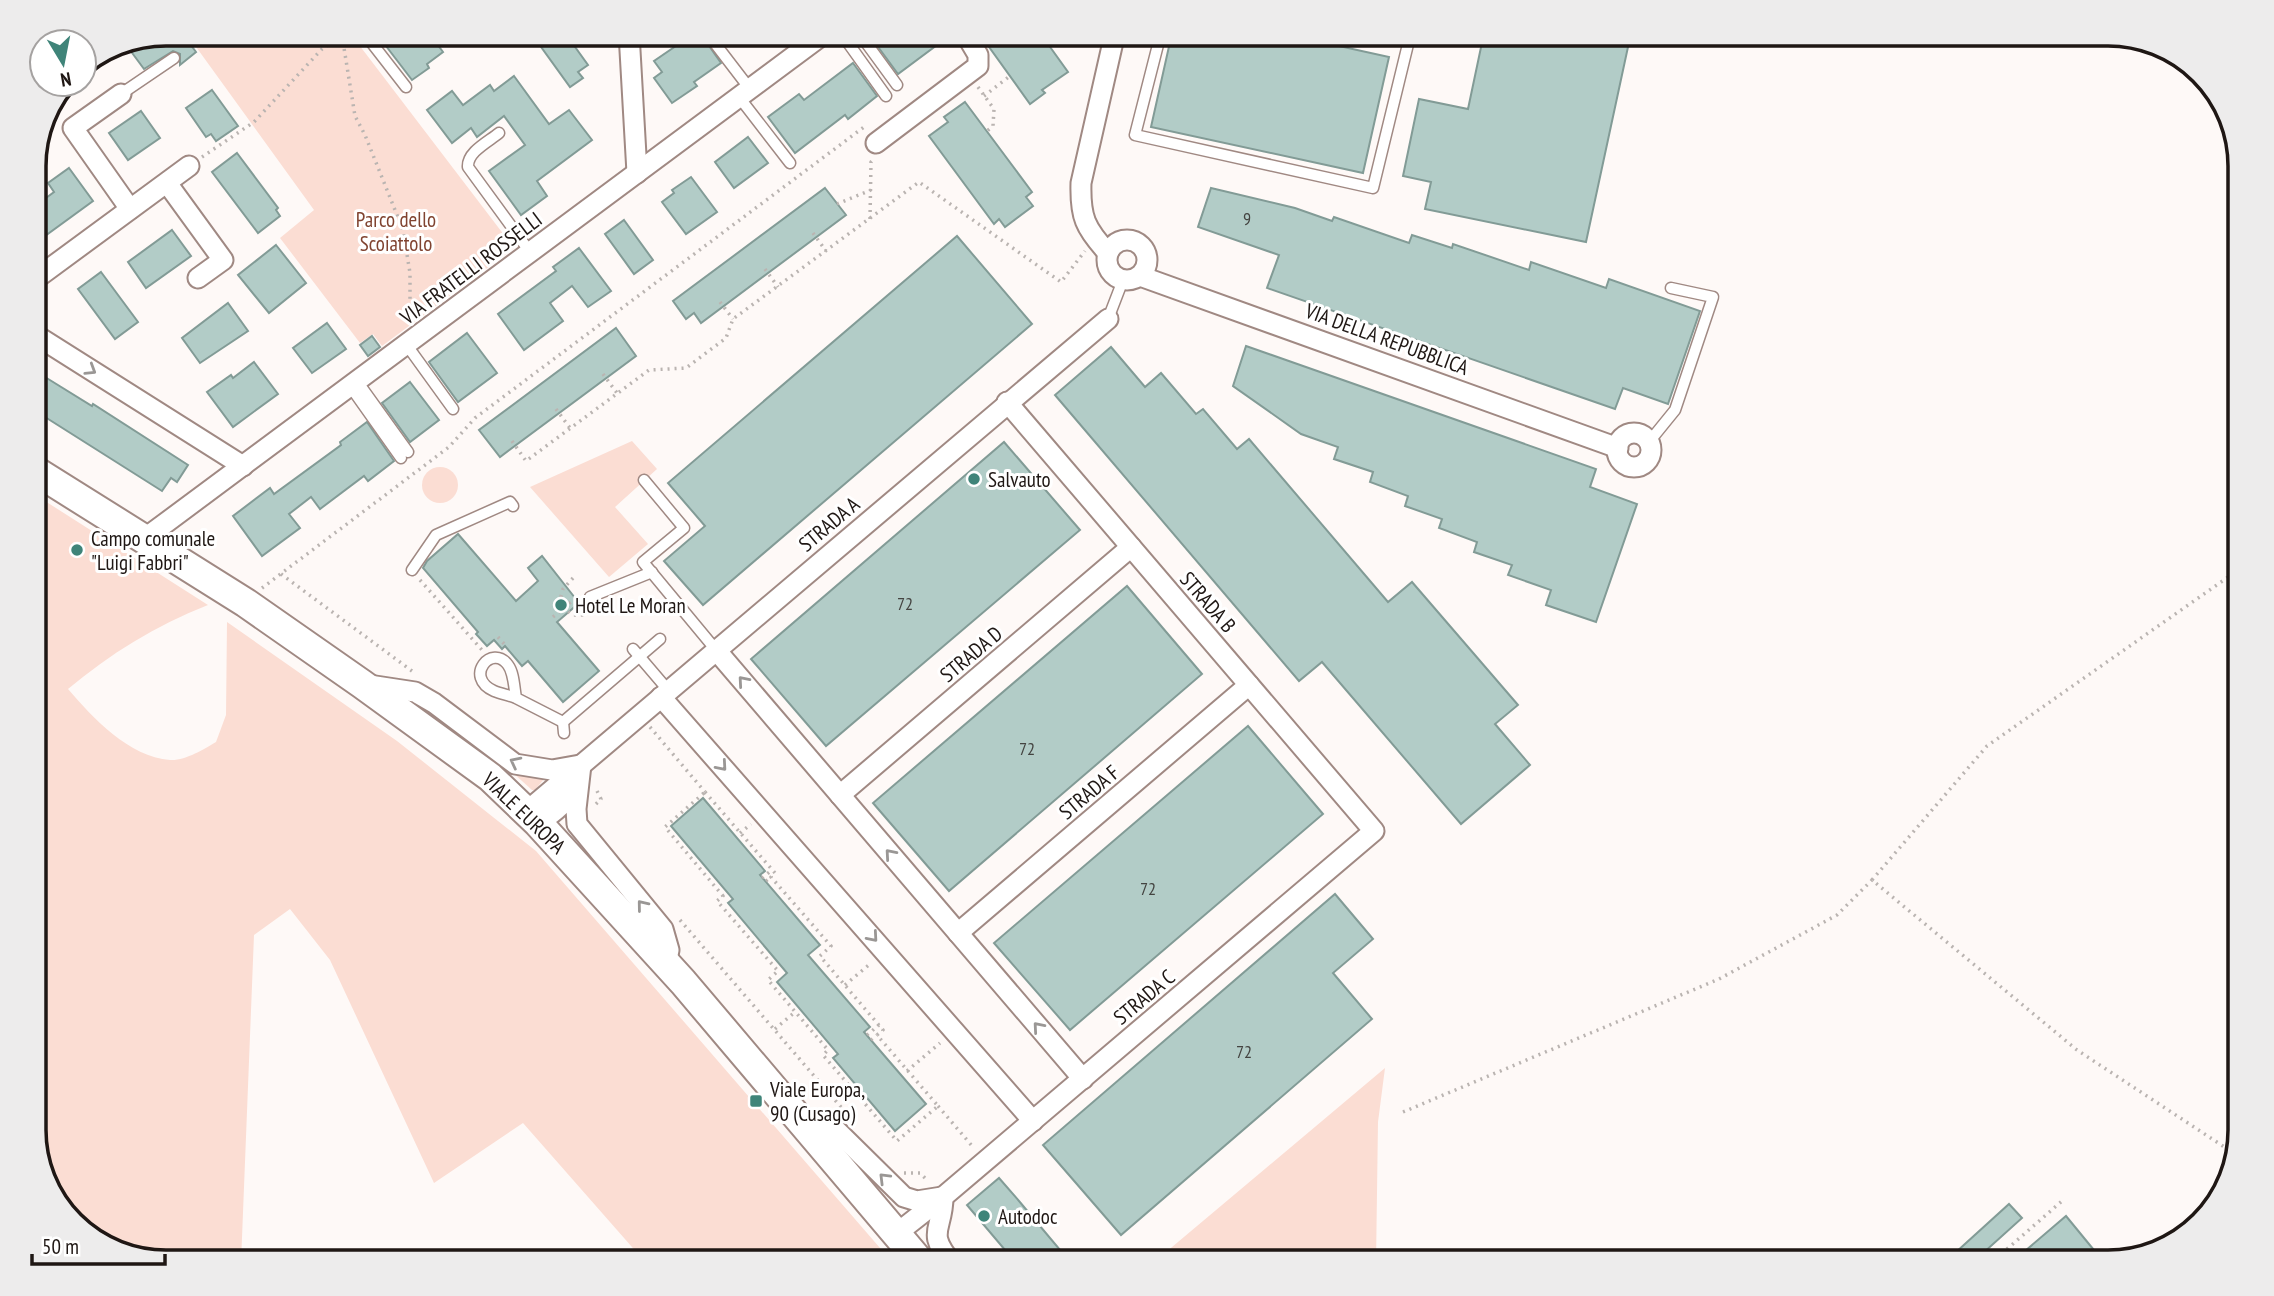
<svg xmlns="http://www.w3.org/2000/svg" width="2274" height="1296" font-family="'PT Sans Narrow',sans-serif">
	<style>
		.green { fill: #fbddd3 }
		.building { fill: #b2ccc7; stroke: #829b96; stroke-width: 2 }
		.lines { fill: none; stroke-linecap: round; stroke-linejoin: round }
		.service-casing { stroke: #a08983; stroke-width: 13 }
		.minor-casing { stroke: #a08983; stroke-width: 23 }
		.secondary-casing { stroke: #a08983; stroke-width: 32 }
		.path { stroke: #bab4b1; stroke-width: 3.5; stroke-dasharray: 2 5; stroke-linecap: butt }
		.service { stroke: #fff; stroke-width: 10 }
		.minor { stroke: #fff; stroke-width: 19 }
		.secondary { stroke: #fff; stroke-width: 28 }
		.oneway { stroke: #9a9795 }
		.poi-dot { fill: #3f8479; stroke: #fff; stroke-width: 2.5 }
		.labels { text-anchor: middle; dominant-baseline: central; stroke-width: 6; stroke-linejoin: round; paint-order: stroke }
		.number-label { font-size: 18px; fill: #444441 }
		.park-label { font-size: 21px; fill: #804330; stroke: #fff }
		.street-label { font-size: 21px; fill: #1f1714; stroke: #fff }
		.poi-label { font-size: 21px; fill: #1f1714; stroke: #fff; text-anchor: start }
		.rim { fill: none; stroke: #1f1714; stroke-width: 3.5 }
	</style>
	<rect width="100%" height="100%" fill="#fef9f7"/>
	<!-- green -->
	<g class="green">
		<path d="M186,33H350L514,248L382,346L373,334L360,343L280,238L314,210Z"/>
		<path d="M650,33H682L669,42L651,41Z"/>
		<path d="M632,441L657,469L615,507L648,544L609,577L530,487Z"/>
		<circle cx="440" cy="485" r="18"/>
		<path d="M34,494L208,605C156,625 110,654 68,689C93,718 129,757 170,760C185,761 204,749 216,742L226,715L227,622L397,741L536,851L893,1263H646L523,1123L434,1183L330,960L290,909L254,935L241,1263H166L100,1245L51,1197L34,1138Z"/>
		<path d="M512,772L544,779L535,790H532Z"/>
		<path d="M1385,1068L1378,1122L1376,1263H1153Z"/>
	</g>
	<!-- building -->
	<g class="building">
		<path d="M166,33H182L196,52L180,65V54L173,51L144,69L124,42Z"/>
		<path d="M404,33H429L443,52L427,64L429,68L412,80L386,46Z"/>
		<path d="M531,33H565L588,65L578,72L583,78L570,87Z"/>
		<path d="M695,33H700L721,63L694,82L697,86L672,103L654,78L662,72L654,61Z"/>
		<path d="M882,33H934L941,42L898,74L873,40Z"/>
		<path d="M979,33H1040L1068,72L1042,90L1045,93L1030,104Z"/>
		<path d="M1172,33H1280L1389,57L1363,173L1151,127Z"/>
		<path d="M1484,33H1631L1586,242L1425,209L1431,182L1403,176L1419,99L1468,109Z"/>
		<path d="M853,63L877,96L848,119L845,115L795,153L768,117L799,94L804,100Z"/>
		<path d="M514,76L549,124L569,110L592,140L537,181L547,196L521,215L489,171L525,145L504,116L477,137L471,128L452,143L427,110L452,91L463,105L490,85L494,91Z"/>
		<path d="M212,90L238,126L216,141L211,134L206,137L186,108Z"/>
		<path d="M965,102L1032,192L1026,197L1033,206L1005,227L999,219L994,224L929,136L948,122L944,117Z"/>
		<path d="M141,111L160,138L128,160L109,133Z"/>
		<path d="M748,137L768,163L734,188L715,162Z"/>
		<path d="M237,153L278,208L276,210L280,216L258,233L212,172Z"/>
		<path d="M69,168L93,201L34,244V207L54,192L48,183Z"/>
		<path d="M691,177L717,212L686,234L662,202L674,193L672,190Z"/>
		<path d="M825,188L846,215L701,323L694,313L686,319L673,301Z"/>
		<path d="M1211,188L1295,208L1332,221L1334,217L1409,243L1412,235L1452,248L1453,244L1529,270L1531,262L1606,288L1609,279L1700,311L1668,404L1623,388L1615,409L1267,288L1279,255L1198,227Z"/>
		<path d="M624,220L653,260L634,274L605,234Z"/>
		<path d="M172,230L191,256L146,288L128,262Z"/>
		<path d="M957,236L1032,324L703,605L664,561L705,526L668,483Z"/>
		<path d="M276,245L306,283L269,313L238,275Z"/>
		<path d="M579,248L611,291L588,307L572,286L550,303L563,321L524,350L498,314L556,271L553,267Z"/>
		<path d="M101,272L138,322L115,339L78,289Z"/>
		<path d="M228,303L248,331L200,363L182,338Z"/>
		<path d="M327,323L346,349L312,373L293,348Z"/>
		<path d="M616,328L636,356L500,457L479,430Z"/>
		<path d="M467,333L497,373L458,402L429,362Z"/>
		<path d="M372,336L380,347L368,356L360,345Z"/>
		<path d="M1246,346L1596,469L1590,487L1637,504L1596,622L1546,605L1551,590L1508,575L1512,565L1474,552L1477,542L1439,528L1442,519L1405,506L1408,496L1370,482L1373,472L1334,459L1338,447L1301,434L1233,386Z"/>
		<path d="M1111,347L1145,387L1161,373L1196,414L1203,409L1237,449L1249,439L1388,602L1412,582L1518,705L1495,724L1530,765L1461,824L1322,662L1299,681L1055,395Z"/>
		<path d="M254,362L278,394L233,427L207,392L231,375L233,378Z"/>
		<path d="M45,377L92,406L93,404L188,465L177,482L171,478L162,491L34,410V384L39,387Z"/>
		<path d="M410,382L439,420L410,442L382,403Z"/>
		<path d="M367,422L394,461L368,481L364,476L320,509L311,497L289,514L300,528L262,556L233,516L270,488L274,494L341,445L340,442Z"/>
		<path d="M1004,442L1080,530L826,746L751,659Z"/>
		<path d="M458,534L516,601L538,581L528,568L542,556L579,603L557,622L599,671L563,702L528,661L522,666L505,646L502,649L494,640L487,646L476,634L478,632L423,568L427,561Z"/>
		<path d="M1127,586L1202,674L949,891L873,803Z"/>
		<path d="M1248,726L1323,814L1070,1030L994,943Z"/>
		<path d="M703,798L765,871L760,875L820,945L808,955L870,1027L864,1032L926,1104L895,1131L833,1058L838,1054L777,982L787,973L728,903L733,899L671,826Z"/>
		<path d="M1335,894L1373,939L1333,973L1372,1019L1121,1235L1043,1145Z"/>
		<path d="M999,1178L1019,1201L1071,1263H1016L967,1205Z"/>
		<path d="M2009,1204L2022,1218L1972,1263H1944Z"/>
		<path d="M2066,1216L2098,1255L2089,1263H2011Z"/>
	</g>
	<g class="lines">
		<defs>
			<g id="service">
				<path d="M364,33L406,87"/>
				<path d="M707,33L750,89"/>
				<path d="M841,33L886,96"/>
				<path d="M859,33L897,85"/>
				<path d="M1161,33L1135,135L1373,188L1410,36L1397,33"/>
				<path d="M121,94L174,58"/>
				<path d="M739,97L790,163"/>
				<path d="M499,133C488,142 467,152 468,167L530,252"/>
				<path d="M1108,319L1123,280"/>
				<path d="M406,344L453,409"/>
				<path d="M357,381L408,452"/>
				<path d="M350,386L401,458"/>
				<path d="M1649,442L1675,410L1713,297L1671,288"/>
				<path d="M644,480L684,528L643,562L716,650"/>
				<path d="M412,570L436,535L510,502L513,506"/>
				<path d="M590,597L652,572"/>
				<path d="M633,649L668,690"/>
				<path d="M516,698C509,695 501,694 494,691C463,677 492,643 508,665C514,673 514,687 516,698L563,722"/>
				<path d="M563,722L660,639"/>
				<path d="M563,722L564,733"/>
			</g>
			<g id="minor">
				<path d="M629,33L637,173"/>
				<path d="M121,94L73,128L130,209"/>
				<path d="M876,143L978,66V55L965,33"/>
				<path d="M167,183L223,260L198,278"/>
				<circle cx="1127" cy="260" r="20"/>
				<path d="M1108,253C1085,228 1080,217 1081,183L1115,33"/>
				<path d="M1140,276L1618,448"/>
				<path d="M34,280L189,166"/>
				<path d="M34,334L243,466"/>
				<circle cx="1634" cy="450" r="17"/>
				<path d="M144,539L825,33"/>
				<path d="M716,650L1083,1079"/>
				<path d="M369,685L415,692L434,703L515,764L552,770L580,765"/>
				<path d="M661,697L1033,1121"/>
				<path d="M581,765L576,809L577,824L663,929L669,950L666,964"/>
				<path d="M840,795L1131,547"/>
				<path d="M527,811L1108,319"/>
				<path d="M538,823C555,812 568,802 575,783"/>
				<path d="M958,933L1249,685"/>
				<path d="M798,1118L833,1127L904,1197L917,1201L942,1197"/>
				<path d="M943,1197C943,1231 925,1231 952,1263"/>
				<path d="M896,1234L943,1197L1374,831L1007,402"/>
			</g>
			<path id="secondary" d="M34,470L246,603L362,684L490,777L538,823L683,982L921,1263"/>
		</defs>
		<!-- service casing -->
		<use href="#service" class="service-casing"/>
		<!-- minor casing -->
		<use href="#minor" class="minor-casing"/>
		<!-- secondary casing -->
		<use href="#secondary" class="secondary-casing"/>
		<!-- path -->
		<g class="path">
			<path d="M344,35V48L355,116L365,135L403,230L410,273V321"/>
			<path d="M978,87L994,109L993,126L987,131"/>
			<path d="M984,96L1010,76"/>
			<path d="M202,157L254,122L322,49L346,33"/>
			<path d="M837,204L871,190"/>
			<path d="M870,219L871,162L874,159"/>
			<path d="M813,233L826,251"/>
			<path d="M765,269L778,287"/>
			<path d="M720,302L733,319"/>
			<path d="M603,374L617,393"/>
			<path d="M556,409L570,428"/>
			<path d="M512,441L526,461L649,370L686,368L726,338L733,319L919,182L1061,282L1085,251"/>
			<path d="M281,574L416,674"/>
			<path d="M573,578L563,589L559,603L572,615H582L590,611"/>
			<path d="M420,580L482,650"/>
			<path d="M262,588L449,447L475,418L864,127"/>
			<path d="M553,617L578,596"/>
			<path d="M498,637L506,646"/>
			<path d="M650,727L705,792"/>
			<path d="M705,792L775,873L771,877L831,946L820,956L883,1030L877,1035L938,1106L897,1141L823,1055L828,1050L768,980L778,971L717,901L723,896L665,827Z"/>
			<path d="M596,804L601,799L597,791"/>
			<path d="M740,833L751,824"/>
			<path d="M762,878L772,870"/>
			<path d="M1872,880L1987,746L2241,568"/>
			<path d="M766,881L771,877"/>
			<path d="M680,920L846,1113"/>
			<path d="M845,985L870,964"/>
			<path d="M775,1029L795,1012"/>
			<path d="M867,1035L879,1025"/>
			<path d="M871,1040L877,1035"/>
			<path d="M907,1071L940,1043"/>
			<path d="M938,1106L973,1147"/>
			<path d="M1403,1112L1719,979L1837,915L1872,880L2077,1050L2235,1154"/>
			<path d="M904,1173H920L928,1181"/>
			<path d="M1991,1263L2062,1201"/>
		</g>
		<!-- service -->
		<use href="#service" class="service"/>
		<!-- minor -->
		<use href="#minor" class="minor"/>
		<!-- secondary -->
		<use href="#secondary" class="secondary"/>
	</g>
	<!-- one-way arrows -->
	<defs><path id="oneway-chevron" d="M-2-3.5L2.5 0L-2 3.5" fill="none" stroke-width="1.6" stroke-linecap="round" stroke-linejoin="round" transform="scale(1.75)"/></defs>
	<g class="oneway">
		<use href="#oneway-chevron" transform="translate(91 370) rotate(32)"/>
		<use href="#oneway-chevron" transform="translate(743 681) rotate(-131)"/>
		<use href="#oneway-chevron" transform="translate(515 762) rotate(-153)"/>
		<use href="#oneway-chevron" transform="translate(722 766) rotate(49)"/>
		<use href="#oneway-chevron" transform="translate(890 854) rotate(-131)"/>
		<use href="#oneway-chevron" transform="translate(642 905) rotate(-129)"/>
		<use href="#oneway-chevron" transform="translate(873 937) rotate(49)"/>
		<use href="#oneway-chevron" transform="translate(1038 1027) rotate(-131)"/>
		<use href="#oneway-chevron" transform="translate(884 1178) rotate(-135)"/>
	</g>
	<!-- markers -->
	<g class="poi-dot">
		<circle cx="974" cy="479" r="7"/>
		<circle cx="77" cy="550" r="7"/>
		<circle cx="561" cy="605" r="7"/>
		<rect x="749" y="1094" width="14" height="14" rx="3.5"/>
		<circle cx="984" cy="1216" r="7"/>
	</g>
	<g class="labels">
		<!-- number labels -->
		<g class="number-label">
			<text x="1247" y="218">9</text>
			<text x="905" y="603">72</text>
			<text x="1027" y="748">72</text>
			<text x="1148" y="888">72</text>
			<text x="1244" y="1051">72</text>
		</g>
		<!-- park labels -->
		<g class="park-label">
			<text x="396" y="219">Parco dello<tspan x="396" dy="24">Scoiattolo</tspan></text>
		</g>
		<!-- street labels -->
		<g class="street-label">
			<text transform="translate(471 268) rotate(-37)">VIA FRATELLI ROSSELLI</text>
			<text transform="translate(1387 339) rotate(20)">VIA DELLA REPUBBLICA</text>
			<text transform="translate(829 524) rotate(-40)">STRADA A</text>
			<text transform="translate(1208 602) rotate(49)">STRADA B</text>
			<text transform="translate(971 654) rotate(-40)">STRADA D</text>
			<text transform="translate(1089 792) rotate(-40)">STRADA F</text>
			<text transform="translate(524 813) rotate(44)">VIALE EUROPA</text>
			<text transform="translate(1144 997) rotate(-40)">STRADA C</text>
		</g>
		<!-- poi labels -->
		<g class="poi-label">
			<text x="988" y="479">Salvauto</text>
			<text x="91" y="538">Campo comunale<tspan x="91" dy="24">"Luigi Fabbri"</tspan></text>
			<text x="575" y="605">Hotel Le Moran</text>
			<text x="770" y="1089">Viale Europa,<tspan x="770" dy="24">90 (Cusago)</tspan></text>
			<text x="998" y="1216">Autodoc</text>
		</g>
	</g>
	<!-- crop -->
	<path d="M0 0H2274V1296H0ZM166 46H2108A120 120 0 0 1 2228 166V1130A120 120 0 0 1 2108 1250H166A120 120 0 0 1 46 1130V166A120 120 0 0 1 166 46Z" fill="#edecec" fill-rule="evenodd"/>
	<path class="rim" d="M166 46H2108A120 120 0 0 1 2228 166V1130A120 120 0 0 1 2108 1250H166A120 120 0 0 1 46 1130V166A120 120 0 0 1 166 46Z"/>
	<!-- north arrow -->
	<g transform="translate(63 63) rotate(170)"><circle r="33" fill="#ffffff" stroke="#a5a2a1" stroke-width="2"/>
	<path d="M0-5L12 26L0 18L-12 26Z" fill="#3f8479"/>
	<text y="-10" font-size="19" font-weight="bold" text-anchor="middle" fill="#1f1714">N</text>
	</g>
	<!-- scale -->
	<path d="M32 1254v10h133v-10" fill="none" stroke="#1f1714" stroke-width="3.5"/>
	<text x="42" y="1254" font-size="21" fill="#1f1714" stroke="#ffffff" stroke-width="5" paint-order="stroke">50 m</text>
</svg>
